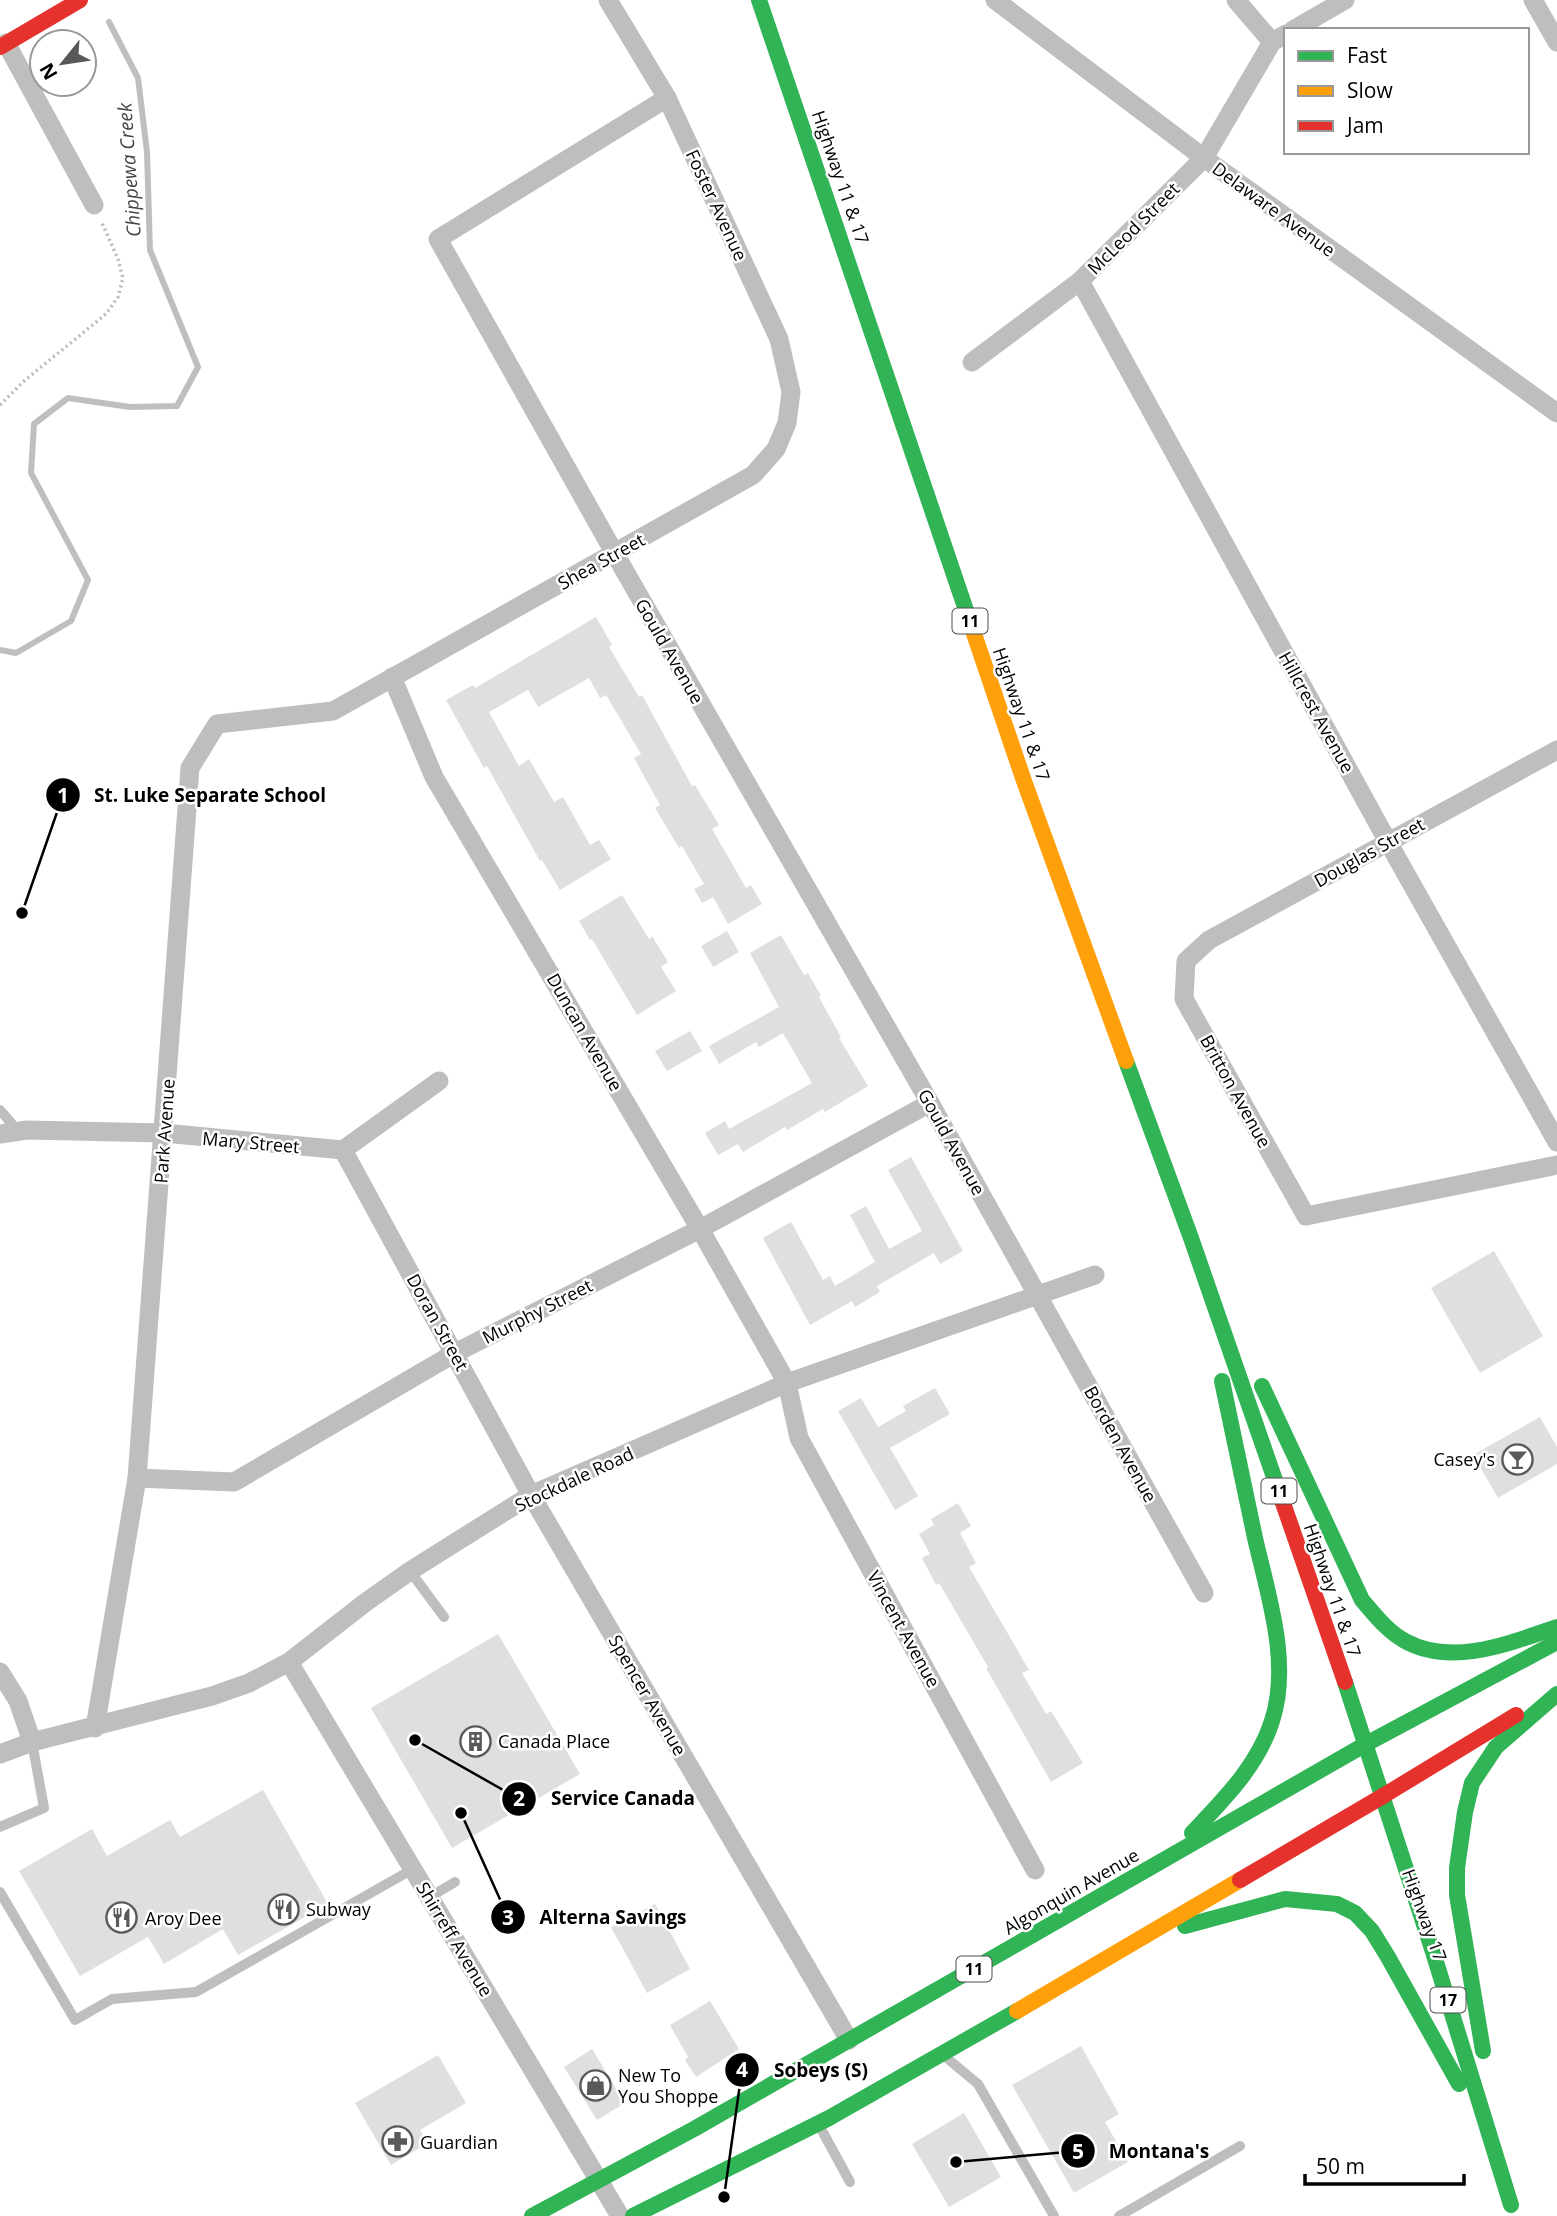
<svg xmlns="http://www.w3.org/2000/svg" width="1557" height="2216" font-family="'Open Sans',sans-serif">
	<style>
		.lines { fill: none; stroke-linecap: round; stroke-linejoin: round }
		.stream { stroke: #bfbfbf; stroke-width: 6 }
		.building { fill: #dfdfdf }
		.path { stroke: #b9b9b9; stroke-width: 3.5; stroke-dasharray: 2 3.5; stroke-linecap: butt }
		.lane { stroke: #bebebe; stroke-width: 10 }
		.street { stroke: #bebebe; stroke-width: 19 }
		.fast { stroke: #30b455; stroke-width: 16 }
		.slow { stroke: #ff9f0a; stroke-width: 16 }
		.jam { stroke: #e5322d; stroke-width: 16 }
		.labels { text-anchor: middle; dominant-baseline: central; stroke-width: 5; stroke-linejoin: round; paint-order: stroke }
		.shield { fill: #fff; stroke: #4c4c4c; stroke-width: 2 }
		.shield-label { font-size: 16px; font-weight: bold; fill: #000 }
		.street-label { font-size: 18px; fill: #000; stroke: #fff }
		.poi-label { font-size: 18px; fill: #000; stroke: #fff; text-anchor: start }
		.water-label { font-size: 19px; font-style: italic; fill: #444; stroke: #fff }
		.leader { fill: none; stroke: #000; stroke-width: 2.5 }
		.callout-dot { fill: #000; stroke: #fff; stroke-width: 2.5 }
		.mark-label { font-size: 21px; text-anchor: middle; font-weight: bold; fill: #fff }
		.callout-label { font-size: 19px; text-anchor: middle; font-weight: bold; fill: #000; stroke: #fff; stroke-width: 5; stroke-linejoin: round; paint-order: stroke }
	</style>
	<rect width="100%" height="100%" fill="#fff"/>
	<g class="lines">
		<!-- stream -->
		<path class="stream" d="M0,650L16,653L71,621L88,580L31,473L34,424L68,398L130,407L177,406L198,367L150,250L147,152L138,78L109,22"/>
	</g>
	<!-- building -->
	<g class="building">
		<path d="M596,617L612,645L609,647L639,697L642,695L692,786L695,785L719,825L712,829L746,888L751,885L762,904L728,924L713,897L702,903L694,889L704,884L682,846L679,848L655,808L660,805L634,758L641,754L606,695L600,698L589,678L538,707L528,690L489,712L519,766L529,759L554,802L563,797L590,845L599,840L611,859L560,890L542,860L540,861L487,766L484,768L446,700L473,685L475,688Z"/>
		<path d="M622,895L649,939L652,936L668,962L661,967L676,991L637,1015L592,939L590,940L579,921Z"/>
		<path d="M727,931L739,952L713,967L701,946Z"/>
		<path d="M781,935L804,975L808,973L821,996L819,997L841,1037L839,1038L868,1086L825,1112L823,1109L787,1130L785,1127L743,1152L738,1144L718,1155L705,1133L725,1121L729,1129L812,1083L783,1033L759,1047L756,1042L719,1064L709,1046L779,1007L750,953Z"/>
		<path d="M690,1031L702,1051L667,1071L655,1051Z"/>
		<path d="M911,1157L963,1251L940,1264L934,1253L877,1286L880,1292L855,1307L852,1301L810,1325L763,1238L791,1222L823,1280L830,1276L835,1286L875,1262L850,1215L866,1206L889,1249L922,1231L888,1170Z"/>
		<path d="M1494,1251L1543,1336L1480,1373L1431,1288Z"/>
		<path d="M935,1388L950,1414L890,1448L918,1496L895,1510L838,1411L861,1398L878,1427L906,1411L903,1406Z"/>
		<path d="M1540,1417L1557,1447V1464L1498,1498L1473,1455Z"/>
		<path d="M958,1503L971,1526L960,1533L976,1563L969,1567L1029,1670L1022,1673L1046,1714L1051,1711L1083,1763L1051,1782L986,1668L988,1667L939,1583L936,1585L922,1558L930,1554L919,1534L934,1525L931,1519Z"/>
		<path d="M498,1634L580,1774L452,1848L371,1708Z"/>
		<path d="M263,1790L328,1904L238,1955L223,1929L164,1964L148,1937L80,1976L19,1871L92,1829L107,1856L170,1820L180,1837Z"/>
		<path d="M655,1904L690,1969L647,1993L611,1927Z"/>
		<path d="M710,2001L739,2049L696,2077L685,2060L688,2057L670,2025Z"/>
		<path d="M1081,2046L1119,2114L1105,2122L1128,2162L1074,2193L1012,2085Z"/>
		<path d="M592,2049L625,2103L597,2120L564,2067Z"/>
		<path d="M438,2055L466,2103L420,2130L428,2143L391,2165L355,2103Z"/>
		<path d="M964,2113L1001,2177L949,2207L912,2144Z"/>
	</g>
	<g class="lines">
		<!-- path -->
		<path class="path" d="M0,405L24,381L106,314L118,297L123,278L118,259L102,223"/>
		<!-- lane -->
		<g class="lane">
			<path d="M0,1110L18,1131"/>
			<path d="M410,1571L444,1617"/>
			<path d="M0,1827L44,1808L32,1742"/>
			<path d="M0,1892L75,2020L112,1999L196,1992L413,1869"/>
			<path d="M430,1897L455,1882"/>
			<path d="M948,2059L978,2084L1054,2216"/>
			<path d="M820,2127L850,2182"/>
			<path d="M1119,2216L1240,2146"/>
		</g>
		<!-- street -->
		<g class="street">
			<path d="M995,0L1204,158L1557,413"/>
			<path d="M1236,0L1272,42"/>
			<path d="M1533,0L1557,42"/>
			<path d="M1293,30L1345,0"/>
			<path d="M6,43L94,205"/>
			<path d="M667,98L438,239L615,554L930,1103L1204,1593"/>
			<path d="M1080,281L1388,842L1557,1142"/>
			<path d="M972,362L1080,281L1204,158L1272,42L1286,34"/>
			<path d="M392,677L434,777L700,1229L787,1383L799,1438L1035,1870"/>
			<path d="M1557,750L1209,940L1186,961L1184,999L1306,1216L1557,1165"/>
			<path d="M0,1134L27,1130L164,1133L343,1150L439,1081"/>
			<path d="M343,1150L531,1495L849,2040"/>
			<path d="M137,1478L234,1482L455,1353L700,1229L930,1103"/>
			<path d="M289,1662L620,2216"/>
			<path d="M0,1672L18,1701L32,1742"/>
			<path d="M95,1728L137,1478L190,768L217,724L333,711L753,475L776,449L787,423L791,392L779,339L667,98L608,0"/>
			<path d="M0,1754L32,1742L212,1696L249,1683L289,1662L366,1602L410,1571L531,1495L787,1383L1095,1275"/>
		</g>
		<!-- fast -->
		<g class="fast">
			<path d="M759,0L970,622"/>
			<path d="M1126,1061L1191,1238L1283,1503"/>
			<path d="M1262,1386L1362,1600C1375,1615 1387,1631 1405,1641C1452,1667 1510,1643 1557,1627"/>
			<path d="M1345,1682L1433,1952L1511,2205"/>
			<path d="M1366,1744L1557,1642"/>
			<path d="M1192,1833C1223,1800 1258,1766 1272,1721C1291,1663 1268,1595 1255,1538C1244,1485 1233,1433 1222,1381"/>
			<path d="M1185,1926L1285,1899L1337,1904L1355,1913L1372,1931L1388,1957L1459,2084"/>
			<path d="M1483,2051L1457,1895V1868L1465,1812L1472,1783L1496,1747L1557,1694"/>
			<path d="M532,2216L694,2129L1366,1744"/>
			<path d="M633,2216L829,2118L1017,2011"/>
		</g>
		<!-- slow -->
		<g class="slow">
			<path d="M970,622L1024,781L1126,1061"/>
			<path d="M1017,2011L1240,1880"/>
		</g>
		<!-- jam -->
		<g class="jam">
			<path d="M0,47L80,0"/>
			<path d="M1283,1503L1345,1682"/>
			<path d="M1383,1796L1516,1715"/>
			<path d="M1240,1880L1383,1796"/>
		</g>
	</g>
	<!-- icons -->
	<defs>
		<symbol id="bar-ring" viewBox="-11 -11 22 22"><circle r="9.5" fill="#fff" stroke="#595959" stroke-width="1.5"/><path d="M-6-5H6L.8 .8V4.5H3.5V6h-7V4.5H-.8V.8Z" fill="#595959"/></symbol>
		<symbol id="building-ring" viewBox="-11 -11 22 22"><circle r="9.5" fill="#fff" stroke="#595959" stroke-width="1.5"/><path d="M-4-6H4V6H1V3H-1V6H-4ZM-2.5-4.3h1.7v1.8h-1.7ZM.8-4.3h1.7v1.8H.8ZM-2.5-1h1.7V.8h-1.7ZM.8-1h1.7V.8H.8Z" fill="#595959"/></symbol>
		<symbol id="restaurant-ring" viewBox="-11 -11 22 22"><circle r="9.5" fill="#fff" stroke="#595959" stroke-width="1.5"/><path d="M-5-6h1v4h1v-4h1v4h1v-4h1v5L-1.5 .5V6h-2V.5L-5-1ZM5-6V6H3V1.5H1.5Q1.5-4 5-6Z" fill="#595959"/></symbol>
		<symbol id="shop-ring" viewBox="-11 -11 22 22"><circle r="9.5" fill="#fff" stroke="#595959" stroke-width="1.5"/><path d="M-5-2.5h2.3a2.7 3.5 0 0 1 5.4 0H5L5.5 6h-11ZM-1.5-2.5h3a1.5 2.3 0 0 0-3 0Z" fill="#595959"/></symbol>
		<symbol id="pharmacy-ring" viewBox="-11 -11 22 22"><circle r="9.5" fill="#fff" stroke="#595959" stroke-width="1.5"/><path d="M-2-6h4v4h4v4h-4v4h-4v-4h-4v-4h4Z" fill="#595959"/></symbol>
	</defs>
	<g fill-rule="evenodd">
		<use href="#bar-ring" x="1500" y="1442" width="35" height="35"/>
		<use href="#building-ring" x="458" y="1724" width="35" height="35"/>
		<use href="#restaurant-ring" x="266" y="1892" width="35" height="35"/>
		<use href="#restaurant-ring" x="104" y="1900" width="35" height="35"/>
		<use href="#shop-ring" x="578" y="2068" width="35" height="35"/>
		<use href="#pharmacy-ring" x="380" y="2124" width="35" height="35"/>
	</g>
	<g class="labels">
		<!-- shield labels -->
		<g class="shield">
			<rect x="952.5" y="608.5" width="35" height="25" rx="5"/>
			<rect x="1261.5" y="1478.5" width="35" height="25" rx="5"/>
			<rect x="956.5" y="1956.5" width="35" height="25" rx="5"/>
			<rect x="1430.5" y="1987.5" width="35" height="25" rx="5"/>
		</g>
		<g class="shield-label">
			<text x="970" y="621">11</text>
			<text x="1279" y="1491">11</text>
			<text x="974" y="1969">11</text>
			<text x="1448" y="2000">17</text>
		</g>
		<!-- street labels -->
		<g class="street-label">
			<text transform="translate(841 177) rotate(71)">Highway 11 &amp; 17</text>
			<text transform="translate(717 205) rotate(65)">Foster Avenue</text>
			<text transform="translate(1274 209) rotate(36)">Delaware Avenue</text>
			<text transform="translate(1133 228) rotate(-45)">McLeod Street</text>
			<text transform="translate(601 561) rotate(-29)">Shea Street</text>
			<text transform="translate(670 651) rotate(60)">Gould Avenue</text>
			<text transform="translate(1317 712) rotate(61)">Hillcrest Avenue</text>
			<text transform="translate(1022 714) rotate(71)">Highway 11 &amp; 17</text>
			<text transform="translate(1369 852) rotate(-29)">Douglas Street</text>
			<text transform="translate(585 1032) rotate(60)">Duncan Avenue</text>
			<text transform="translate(1236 1091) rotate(61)">Britton Avenue</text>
			<text transform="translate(164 1131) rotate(-86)">Park Avenue</text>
			<text transform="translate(251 1142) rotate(5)">Mary Street</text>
			<text transform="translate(952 1142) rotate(61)">Gould Avenue</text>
			<text transform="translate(537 1311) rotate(-27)">Murphy Street</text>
			<text transform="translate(438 1322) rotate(61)">Doran Street</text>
			<text transform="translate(1121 1444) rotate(61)">Borden Avenue</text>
			<text transform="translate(574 1479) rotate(-25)">Stockdale Road</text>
			<text transform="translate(1333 1590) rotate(71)">Highway 11 &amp; 17</text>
			<text transform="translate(904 1629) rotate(61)">Vincent Avenue</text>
			<text transform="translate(648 1695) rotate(60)">Spencer Avenue</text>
			<text transform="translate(1071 1891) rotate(-30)">Algonquin Avenue</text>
			<text transform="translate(1425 1915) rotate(70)">Highway 17</text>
			<text transform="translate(455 1939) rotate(59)">Shirreff Avenue</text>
		</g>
		<!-- poi labels -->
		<g class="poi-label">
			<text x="1495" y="1459" text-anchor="end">Casey's</text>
			<text x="498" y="1741">Canada Place</text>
			<text x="306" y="1909">Subway</text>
			<text x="145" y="1918">Aroy Dee</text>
			<text x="618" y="2075">New To<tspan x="618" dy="21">You Shoppe</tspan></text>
			<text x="420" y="2142">Guardian</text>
		</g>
		<!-- water labels -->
		<g class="water-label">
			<text transform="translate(129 170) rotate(-94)">Chippewa Creek</text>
		</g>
	</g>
	<!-- callouts -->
	<path class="leader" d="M22 913L63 795M415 1740L519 1799M461 1813L508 1917M724 2197L742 2070M956 2162L1078 2151"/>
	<g class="callout-dot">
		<circle cx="22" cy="913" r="7"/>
		<circle cx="415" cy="1740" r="7"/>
		<circle cx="461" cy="1813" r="7"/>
		<circle cx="724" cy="2197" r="7"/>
		<circle cx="956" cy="2162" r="7"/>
		<circle cx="63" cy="795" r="18"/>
		<circle cx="519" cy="1799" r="18"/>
		<circle cx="508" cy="1917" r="18"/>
		<circle cx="742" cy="2070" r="18"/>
		<circle cx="1078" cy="2151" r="18"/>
	</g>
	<g class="mark-label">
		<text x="63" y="803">1</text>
		<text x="519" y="1806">2</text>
		<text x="508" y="1925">3</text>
		<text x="742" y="2077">4</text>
		<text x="1078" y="2159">5</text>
	</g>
	<g class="callout-label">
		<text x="210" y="802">St. Luke Separate School</text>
		<text x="623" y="1805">Service Canada</text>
		<text x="613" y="1924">Alterna Savings</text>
		<text x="821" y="2077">Sobeys (S)</text>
		<text x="1159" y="2158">Montana's</text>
	</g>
	<!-- legend -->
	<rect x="1284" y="28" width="245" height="126" fill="#ffffff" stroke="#999999" stroke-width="2"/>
	<rect x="1298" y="51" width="35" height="10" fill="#30b455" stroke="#999999" stroke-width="2"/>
	<text x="1347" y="63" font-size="21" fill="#000000">Fast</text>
	<rect x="1298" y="86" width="35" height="10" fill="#ff9f0a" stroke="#999999" stroke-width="2"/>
	<text x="1347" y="98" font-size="21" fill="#000000">Slow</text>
	<rect x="1298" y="121" width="35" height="10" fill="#e5322d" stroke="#999999" stroke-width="2"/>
	<text x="1347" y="133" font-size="21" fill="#000000">Jam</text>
	<!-- north arrow -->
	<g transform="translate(63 63) rotate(240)"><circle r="33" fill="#ffffff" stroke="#999999" stroke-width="2"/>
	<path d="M0-5L12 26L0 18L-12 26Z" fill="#595959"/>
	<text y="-10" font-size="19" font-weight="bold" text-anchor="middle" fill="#000000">N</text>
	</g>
	<!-- scale -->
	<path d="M1305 2174v10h159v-10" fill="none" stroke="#000000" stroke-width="3.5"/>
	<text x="1316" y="2174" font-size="21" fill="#000000" stroke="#ffffff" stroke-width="5" paint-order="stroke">50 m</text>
</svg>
